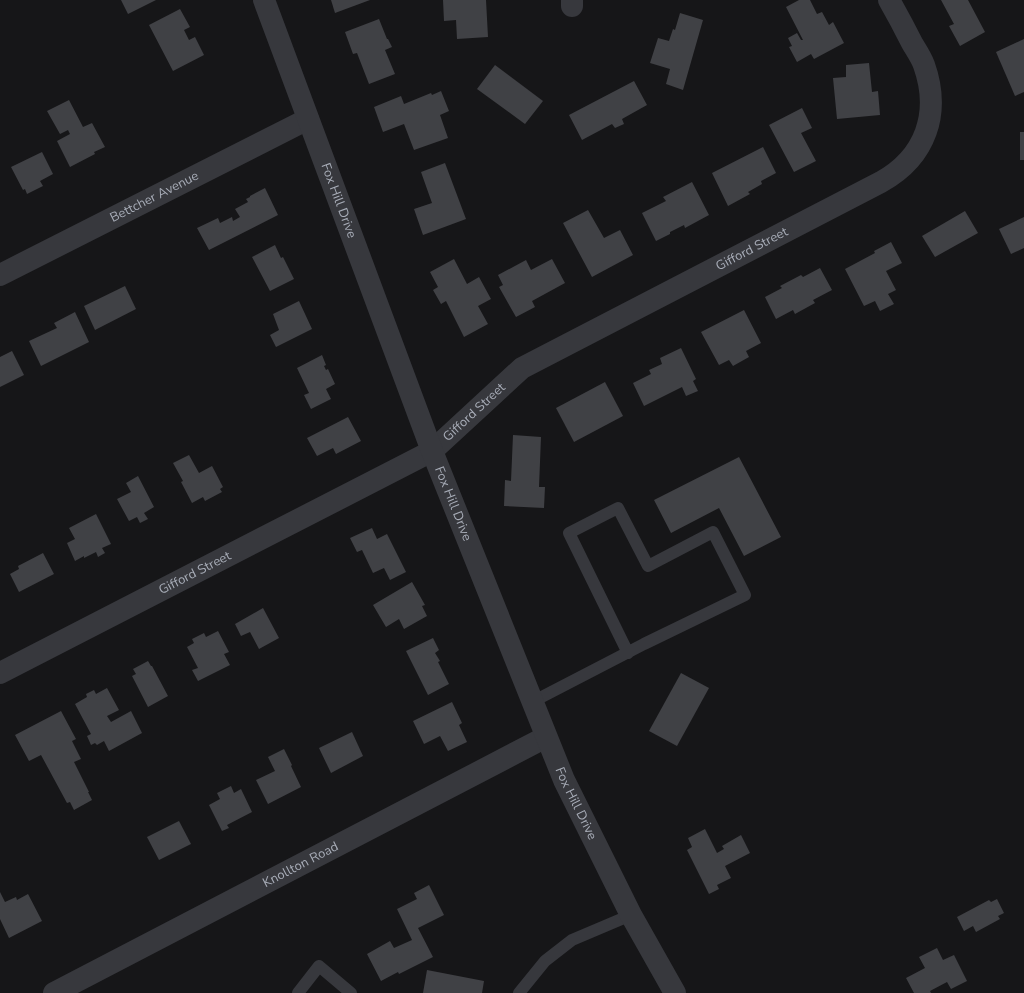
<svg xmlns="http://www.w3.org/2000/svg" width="1024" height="993" font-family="'Nunito Sans',sans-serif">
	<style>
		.building { fill: #404145 }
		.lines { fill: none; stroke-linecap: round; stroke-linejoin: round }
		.service { stroke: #37383d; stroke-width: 12 }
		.minor { stroke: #37383d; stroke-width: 22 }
		.tertiary { stroke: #37383d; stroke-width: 22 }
		.labels { text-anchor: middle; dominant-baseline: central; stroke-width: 3; stroke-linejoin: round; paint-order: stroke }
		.street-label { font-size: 13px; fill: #a8adb8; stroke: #111113 }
	</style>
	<rect width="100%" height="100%" fill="#161618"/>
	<!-- building -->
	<g class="building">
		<path d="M121,0H156L128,14Z"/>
		<path d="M331,0H370L335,13Z"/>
		<path d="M443,0H486L488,37L457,39L456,20L444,21Z"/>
		<path d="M799,0H810L817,14L822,12L829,25L833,22L844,43L814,59L811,54L797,62L789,47L792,46L788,38L797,33L801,40H803L786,7Z"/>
		<path d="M941,0H968L985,32L960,46L949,26L954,24Z"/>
		<path d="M180,9L190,27L184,30L189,40L195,37L204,55L173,71L149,25Z"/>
		<path d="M680,13L703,20L683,90L666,84L670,69L650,63L658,38L669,41L673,29L675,30Z"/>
		<path d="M379,19L387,39H388L392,47L385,50L395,74L369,84L357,53L353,54L345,32Z"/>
		<path d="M1024,39V92L1015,96L996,52Z"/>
		<path d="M869,63L872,92L878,91L880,115L837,119L833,78L846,77V65Z"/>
		<path d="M495,65L543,101L525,124L477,89Z"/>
		<path d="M634,81L647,105L622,119L624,124L615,128L612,124L582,140L569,115Z"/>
		<path d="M441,91L449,111L440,115L448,138L414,150L404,124L383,132L374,107L401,96L404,104L431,93L432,95Z"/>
		<path d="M69,100L83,127L92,123L105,147L94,152L95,154L70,167L57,141L70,134L68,130L60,134L47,111Z"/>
		<path d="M802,108L812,128L801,133L816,161L794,172L769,125Z"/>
		<rect x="1020" y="132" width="4" height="28"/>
		<path d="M763,147L776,173L761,181L762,184L748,192L750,194L728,206L712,173Z"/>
		<path d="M42,152L53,174L40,181L43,186L27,194L25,189L23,190L11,167Z"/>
		<path d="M445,163L466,219L423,235L414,209L432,203L421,172Z"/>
		<path d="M692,182L709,215L685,228L684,225L670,232V234L656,241L642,213L666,201L663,197Z"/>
		<path d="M265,188L278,215L209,250L197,228L218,218L220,223L232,217L233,221L240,217L235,209L248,202L246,199L250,197V196Z"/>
		<path d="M588,210L604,238L620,230L633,255L592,277L563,223Z"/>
		<path d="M965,211L978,233L935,257L922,236Z"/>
		<path d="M1024,217V248L1011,254L999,229Z"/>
		<path d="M891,242L902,263L886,271L896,290L888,294L894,304L880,311L875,301L864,306L845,269L875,253L874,251Z"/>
		<path d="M275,245L281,258L283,257L294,279L270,291L252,257Z"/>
		<path d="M454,259L467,284L479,277L491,299L478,306L488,324L464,337L446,301L441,304L433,290L438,287L430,272Z"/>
		<path d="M552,259L565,283L532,301L535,307L516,317L499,287L503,285L498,275L526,260L531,270Z"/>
		<path d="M820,268L832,290L813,300L815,303L795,314L793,310L776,319L765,297L782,288L780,286L801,275L803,277Z"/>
		<path d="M125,286L136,309L95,330L84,306Z"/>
		<path d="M299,301L312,329L276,347L270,335L279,330L273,314Z"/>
		<path d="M744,310L761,343L746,351L749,357L733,366L729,360L719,365L701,332Z"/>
		<path d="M75,312L89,342L41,366L29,341L57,328L54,323Z"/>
		<path d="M681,348L696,379L693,381L698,391L686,396L682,387L644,406L633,383L651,374L649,370L662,364L660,358Z"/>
		<path d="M12,351L24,375L0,387V357Z"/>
		<path d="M322,355L326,365L324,366L326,370L328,369L335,384L326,389L331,399L311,409L304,395L309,393L297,368Z"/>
		<path d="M605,382L623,416L574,442L556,408Z"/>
		<path d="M348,417L361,441L336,454L333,448L317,456L307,438Z"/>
		<path d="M513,435L541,437L539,487H545L544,508L504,506L505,480L511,481Z"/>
		<path d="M189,455L199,473L212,466L223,487L220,489L222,492L205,501L203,497L192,503L181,482L183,481L173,463Z"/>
		<path d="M739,457L781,537L744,556L719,508L671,533L654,500Z"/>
		<path d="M138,476L154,507L144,513L148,519L140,523L137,517L129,521L117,499L131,492L126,483Z"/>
		<path d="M96,514L111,544L102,548L105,553L98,557L96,552L84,558V556L75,561L67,543L75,539L69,528Z"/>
		<path d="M372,528L377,539L387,534L406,572L390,580L384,568L373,573L362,550L357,552L350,538Z"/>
		<path d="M43,553L54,574L19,592L10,574L19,569L18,566Z"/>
		<path d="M412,582L425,605L422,606L427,616L404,629L399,619L386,627L373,605Z"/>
		<path d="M263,608L279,638L259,649L250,632L241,636L235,624Z"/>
		<path d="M218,631L229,652L224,654L230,665L198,681L192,670L198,668L187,647L194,643L192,639L204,633L206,637Z"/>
		<path d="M433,638L439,650L435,653L440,661L438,662L449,684L428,695L406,651Z"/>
		<path d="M148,661L151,666H152L168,696L148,707L132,676L136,674L133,669Z"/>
		<path d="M681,673L709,688L677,746L649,731Z"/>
		<path d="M107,688L119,710L107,716L111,722L131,711L142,733L109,751L104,741L97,745L95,743L91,745L87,736L91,734L75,704L87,697L86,694L94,690L96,694Z"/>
		<path d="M452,702L462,723L459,725L467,742L448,751L440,736L424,744L413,721Z"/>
		<path d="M61,711L76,739L72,741L81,759L74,762L89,792H88L92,800L74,810L70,802L67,803L41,755L29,761L15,735Z"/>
		<path d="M352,732L363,756L331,773L319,748Z"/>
		<path d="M284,749L292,765L291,766L301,787L268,804L256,780L275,771L268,757Z"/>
		<path d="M231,786L234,793L241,789L252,812L227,825L229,828L222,831L209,805L220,799L217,793Z"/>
		<path d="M179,821L191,844L159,860L147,837Z"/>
		<path d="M705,829L717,853L724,849L722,846L741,835L750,853L725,866L731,878L717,885L719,889L709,894L687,850L692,847L688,838Z"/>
		<path d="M429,885L444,915L418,928L433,957L399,974L398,972L381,981L367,954L390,941L394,948L412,940L397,909L417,899L414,893Z"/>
		<path d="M0,892L5,902L16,897L17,900L28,894L42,921L9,938L0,919Z"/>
		<path d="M997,899L1004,913L998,916L1000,919L976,932L973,926L964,931L957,917L989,900L991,902Z"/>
		<path d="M937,948L943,960L954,955L967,981L951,989L947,982L930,991L931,993H914L906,978L925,968L919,957Z"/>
		<path d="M427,970L484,981L482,993H423Z"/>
	</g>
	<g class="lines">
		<!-- service -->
		<g class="service">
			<path d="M532,702L644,644L745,595L713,532L648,566L618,508L569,533L628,653"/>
			<path d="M298,993L319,966L351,993"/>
			<path d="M519,993L545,961L572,940L631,915"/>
		</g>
		<!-- minor -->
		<g class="minor">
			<path d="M572,0V6"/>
			<path id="s1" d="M0,275L308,119"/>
			<path id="s2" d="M0,673L432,451L522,368L881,182C926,157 941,113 924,65C921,57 916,50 912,43C905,29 897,14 889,0"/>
			<path id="s3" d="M54,993L546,737"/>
		</g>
		<!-- tertiary -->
		<path class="tertiary" id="s4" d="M264,0L432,451L564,780L631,915L675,993"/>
	</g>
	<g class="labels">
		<!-- street labels -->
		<g class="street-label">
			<text stroke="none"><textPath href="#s1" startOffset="173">Bettcher Avenue</textPath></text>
			<text stroke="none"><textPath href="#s4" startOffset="214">Fox Hill Drive</textPath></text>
			<text stroke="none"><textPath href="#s2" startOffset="867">Gifford Street</textPath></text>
			<text stroke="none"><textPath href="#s2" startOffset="543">Gifford Street</textPath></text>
			<text stroke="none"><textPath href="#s4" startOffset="538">Fox Hill Drive</textPath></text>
			<text stroke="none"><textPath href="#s2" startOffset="219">Gifford Street</textPath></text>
			<text stroke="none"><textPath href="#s4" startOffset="862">Fox Hill Drive</textPath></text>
			<text stroke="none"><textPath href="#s3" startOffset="278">Knollton Road</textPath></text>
		</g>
	</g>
</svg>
